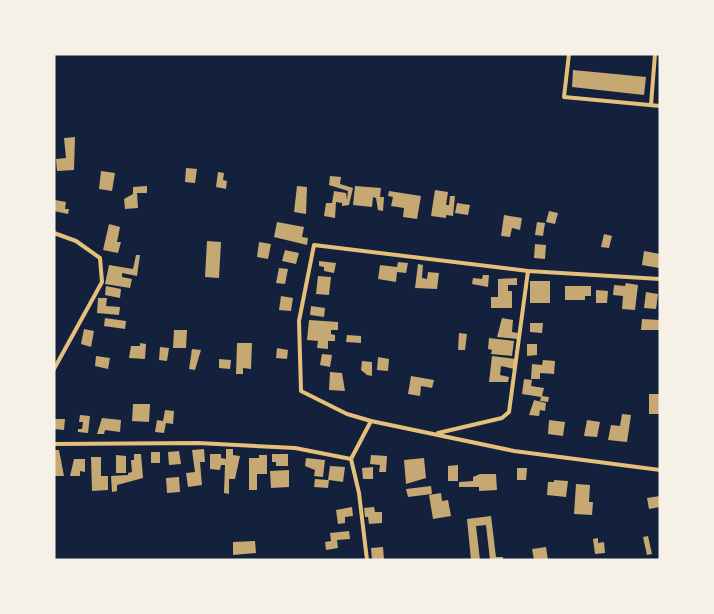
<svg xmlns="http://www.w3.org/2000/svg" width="714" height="614" font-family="'Nunito Sans',sans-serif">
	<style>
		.building { fill: #c6a872 }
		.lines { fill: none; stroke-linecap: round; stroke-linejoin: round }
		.minor { stroke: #e5c07b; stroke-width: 4 }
	</style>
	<rect width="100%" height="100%" fill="#14213d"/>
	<!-- building -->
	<g class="building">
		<path d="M573,70L646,77L644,95L572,87Z"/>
		<path d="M75,137L74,170L57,171L56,159L66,158L64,138Z"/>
		<path d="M186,168L197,169L195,183L185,182Z"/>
		<path d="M101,171L115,173L112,191L99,189Z"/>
		<path d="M218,172L224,173L223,180L227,181L226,189L216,187Z"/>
		<path d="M330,176L341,177L340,184L353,188L349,205L342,206V203L336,202L335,218L324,216L326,203H332L334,191L346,193L347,200L348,191L329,185Z"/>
		<path d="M147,186V193H137L138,208L125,209L124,199L133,194V187Z"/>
		<path d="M297,186L307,187L306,214L294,212Z"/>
		<path d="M355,186L381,188L380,197H384L383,211L378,210L376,198L373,197L372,207L353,205Z"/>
		<path d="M435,190L448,192L446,205H449L450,196H455L453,216L446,215V218L431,216Z"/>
		<path d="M389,191L421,196L417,219L403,217L404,208L391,206L393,197L388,196Z"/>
		<path d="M55,200L66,202L65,209H69L68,214L54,211Z"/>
		<path d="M457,203L470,205L468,215L455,213Z"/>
		<path d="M549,211L558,213L555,224L546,222Z"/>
		<path d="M504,215L522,218L520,230L512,228L510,237L501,236Z"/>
		<path d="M277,222L304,227L302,237L308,238L307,245L274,237Z"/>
		<path d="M537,222L545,223L543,236L535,235Z"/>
		<path d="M109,224L120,227L117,242H121L118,253L103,250Z"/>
		<path d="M604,234L612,236L609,248L601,247Z"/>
		<path d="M207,241L221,242L219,278L205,277Z"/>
		<path d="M259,242L271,244L268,259L257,257Z"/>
		<path d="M535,244L546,245L545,259L534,258Z"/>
		<path d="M285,250L299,253L296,264L282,261Z"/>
		<path d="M644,251L660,254L659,268L642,265Z"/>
		<path d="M136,255H140L137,276L122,273V277L132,279L130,288L105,284L109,265L133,269Z"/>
		<path d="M319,261L336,263L334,273L324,271V267L319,266Z"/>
		<path d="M398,262L408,263L406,273L397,272L396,282L378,279L380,265L397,267Z"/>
		<path d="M418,264L423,265L422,278L427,279L428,272L439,273L437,289L415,288Z"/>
		<path d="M279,268L288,269L285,284L276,283Z"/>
		<path d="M483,275H489L488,287L472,284L473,278L482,279Z"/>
		<path d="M318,276L331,277L329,295L316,294Z"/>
		<path d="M517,278V285H508V291H512V308H491V297H498V279Z"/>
		<rect x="530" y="281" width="20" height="22"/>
		<path d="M626,283L638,285L635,310L622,309L623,296L613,295L614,285L625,286Z"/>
		<path d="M106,286L121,289L120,298L105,295Z"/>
		<path d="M565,286H591V296H585V300H565Z"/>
		<path d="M596,290L608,291L607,303H596Z"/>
		<path d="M646,292L658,294L656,309L644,308Z"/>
		<path d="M281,296L293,298L291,311L279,310Z"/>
		<path d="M98,298H107L106,306L120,307L119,315L97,313Z"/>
		<path d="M311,306L325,308L324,317L310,315Z"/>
		<path d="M105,318L126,321L125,329L104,326Z"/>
		<path d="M502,318L513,320L512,332L518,333L517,339L497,337Z"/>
		<path d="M642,319L660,320V330H641Z"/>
		<path d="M309,320L338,322V330H331V334L335,335V341H328V349L317,348L318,341L307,340Z"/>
		<path d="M530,323H543L542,333L530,332Z"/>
		<path d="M84,329L94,331L91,347L81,344Z"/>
		<path d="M174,330H187L186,348H173Z"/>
		<path d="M459,333L467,334L465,350H458Z"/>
		<path d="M347,335L361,336V343L346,342Z"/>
		<path d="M489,338L514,341L512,356L491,354L492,350L488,349Z"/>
		<path d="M140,343L146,344L145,359L129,358L131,346H140Z"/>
		<path d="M237,343H252L251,369L243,368V374H236Z"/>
		<path d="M527,344H537V355L527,356Z"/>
		<path d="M160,347L169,348L167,361L159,360Z"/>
		<path d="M277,348L288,350L287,359L276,358Z"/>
		<path d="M192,349L201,350L195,370L189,369Z"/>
		<path d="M322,354L332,355L330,367L320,365Z"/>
		<path d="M96,356L110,358L108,369L95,366Z"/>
		<path d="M492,356L515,359L514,369L501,366L500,375L509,377L508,382H489Z"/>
		<path d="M378,357L389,359L388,371L377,370Z"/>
		<path d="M219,359L231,360L230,369L219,368Z"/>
		<path d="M543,360L555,361L554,374L540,373V379H531L532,364L542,365Z"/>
		<path d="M362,361L372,362V376L367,375L361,370Z"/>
		<path d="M330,372L342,373L345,391L329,390Z"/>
		<path d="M411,376L434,380L432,388L421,386L420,396L408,394Z"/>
		<path d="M524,379L532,380L531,386L544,388L542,396L549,397L548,402L540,401L541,397L522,394Z"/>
		<rect x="649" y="394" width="11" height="20"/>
		<path d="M534,400L546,403L545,411L540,410L539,416L529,415Z"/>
		<path d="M133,404H150L149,422L132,421Z"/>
		<path d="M165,410L174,411L173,424L166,423L164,433L155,432L157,420L163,421Z"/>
		<path d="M622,414L631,415L627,442L608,440L611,425L620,426Z"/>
		<path d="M80,415L90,416L88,433L78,432V429H82L83,422H79Z"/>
		<path d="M102,418L121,420L120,432L105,430L104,434H97Z"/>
		<path d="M54,419H65L64,430L54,429Z"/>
		<path d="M549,420L565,422L563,436L548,434Z"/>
		<path d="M587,420L600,422L597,437L584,436Z"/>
		<path d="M204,449L205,462H200L202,485L188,487L186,473L195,472L192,450Z"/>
		<path d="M226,449H233V455L240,456L235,479H229V494L224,493L225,465H221L220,470L210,469V454H221V458L226,459Z"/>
		<path d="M54,450H59L64,476H54Z"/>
		<path d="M179,451L181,464L169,465L168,452Z"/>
		<rect x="151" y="452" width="9" height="11"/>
		<path d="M134,454H141L143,478L117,485V491L112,492L111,476L128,475V473L132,472L131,460H134Z"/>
		<path d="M272,454H288V466H276V462H272Z"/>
		<path d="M116,455L126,456V473H116Z"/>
		<path d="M259,455H267V474H257V490H249V458H259Z"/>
		<path d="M371,455L387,456L386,472H379L380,465L370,464Z"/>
		<path d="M91,457H101V476H108V490L92,491Z"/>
		<path d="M306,458L325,460L323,477L314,476L315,470L305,466Z"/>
		<path d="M424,458L426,478L406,484L404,460Z"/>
		<path d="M74,459H85V472L80,471V476H70Z"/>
		<path d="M458,465V481H448V466Z"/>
		<path d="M330,466L345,467L343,482L329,480L328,488L314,487L315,479L328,480Z"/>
		<path d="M373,467V479H363L362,468Z"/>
		<path d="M517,468H527L526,480H517Z"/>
		<path d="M289,470V487L271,488L270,471Z"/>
		<path d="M480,474H496L497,490L479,491V487H459V482L473,481V477Z"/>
		<path d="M179,477L180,492L167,493L166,478Z"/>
		<path d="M554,480L568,481L566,497L547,495L548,482H554Z"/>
		<path d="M576,484L590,485L589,502H593L592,515L574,514Z"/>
		<path d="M431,486L432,494L408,497L406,489Z"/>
		<path d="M441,493L442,501L448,500L451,516L433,519L429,495Z"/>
		<path d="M660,496V507L649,509L647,498Z"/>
		<path d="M352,507L353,516L345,517V523L338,524L336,510Z"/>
		<path d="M374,507L375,512H382V523L369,524L368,517H365L364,508Z"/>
		<path d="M491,516L496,557H503V560H490L486,525L476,526L480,560H471L467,519Z"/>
		<path d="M349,531L350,539L337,540L338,548L326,550L325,542L331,541L330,533Z"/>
		<path d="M648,536L652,554L647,555L643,537Z"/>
		<path d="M598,538V543L604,542L605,553L595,554L593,539Z"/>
		<path d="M255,541L256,553L233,555V542Z"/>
		<path d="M383,547L384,560H372L371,548Z"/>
		<path d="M546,547L548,560H534L532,549Z"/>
	</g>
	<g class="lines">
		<!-- minor -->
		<g class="minor">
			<path d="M569,54L564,97L660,106"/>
			<path d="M651,105L655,54"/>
			<path d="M54,233L76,241L100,258L102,282L54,369"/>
			<path d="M660,279L528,271L314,245L299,321L301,391L347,414L371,421L514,451L660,470"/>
			<path d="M438,433L502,418L509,412L528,271"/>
			<path d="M54,444L198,443L295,448L351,459"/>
			<path d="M351,459L359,493L367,560"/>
			<path d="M351,459L371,421"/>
		</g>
	</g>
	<!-- border -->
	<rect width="714" height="614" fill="none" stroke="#f6f1e7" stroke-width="111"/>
</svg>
